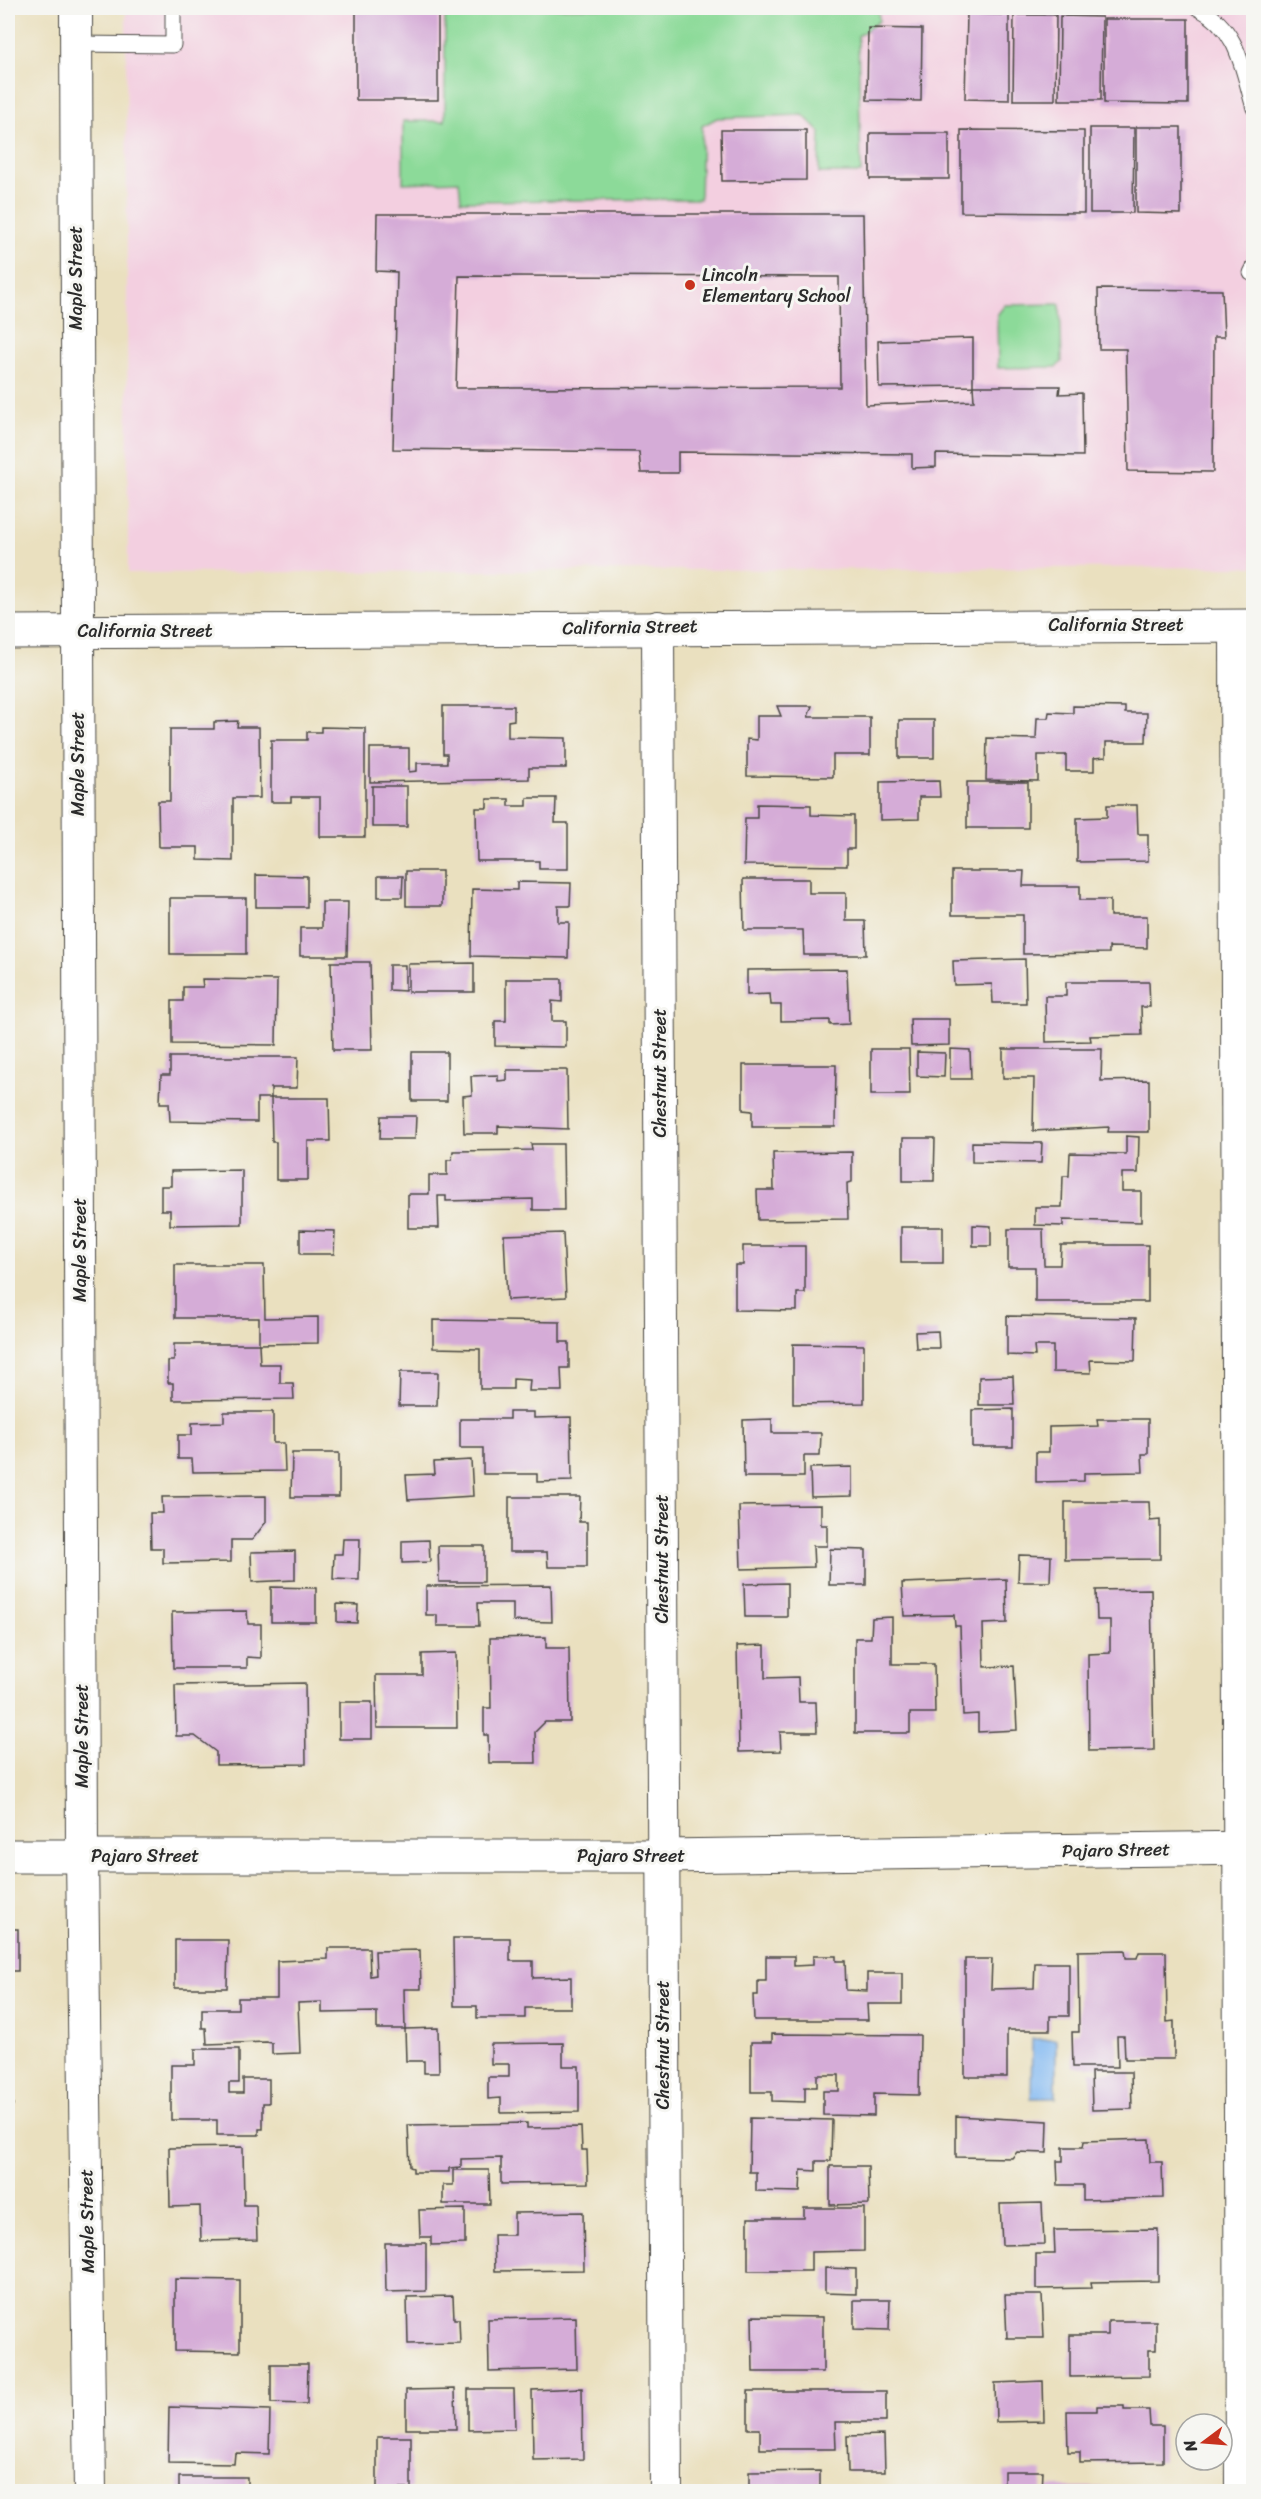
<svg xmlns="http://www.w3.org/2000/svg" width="1261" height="2499" font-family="Sriracha,sans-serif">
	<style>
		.built { fill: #f3cfe0 }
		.green { fill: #8cda99; stroke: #5c8262; stroke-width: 1.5 }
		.water { fill: #83b9f2; stroke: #57728e; stroke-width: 1.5 }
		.building { fill: #d5acd7; fill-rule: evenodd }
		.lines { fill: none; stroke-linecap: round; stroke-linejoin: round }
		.service-casing { stroke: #484641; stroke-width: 17 }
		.minor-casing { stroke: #484641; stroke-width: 34 }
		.tertiary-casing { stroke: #484641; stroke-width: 35 }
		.service { stroke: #fff; stroke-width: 15 }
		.minor { stroke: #fff; stroke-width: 32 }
		.tertiary { stroke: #fff; stroke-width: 33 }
		.poi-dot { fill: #c8321e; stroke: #f6f6f2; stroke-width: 2 }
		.labels { text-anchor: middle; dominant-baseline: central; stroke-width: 6; stroke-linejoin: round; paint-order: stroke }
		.poi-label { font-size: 18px; fill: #2b2b2b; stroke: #f6f6f2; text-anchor: start }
		.street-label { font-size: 18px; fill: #2b2b2b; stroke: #f6f6f2 }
	</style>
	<rect width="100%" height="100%" fill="#f6f6f2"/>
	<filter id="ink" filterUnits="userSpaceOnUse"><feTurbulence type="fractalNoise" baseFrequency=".0167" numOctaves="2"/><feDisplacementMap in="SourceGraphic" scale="12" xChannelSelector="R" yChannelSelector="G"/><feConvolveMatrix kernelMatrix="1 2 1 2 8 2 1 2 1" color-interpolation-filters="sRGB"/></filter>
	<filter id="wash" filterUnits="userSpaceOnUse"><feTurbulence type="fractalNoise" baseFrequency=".008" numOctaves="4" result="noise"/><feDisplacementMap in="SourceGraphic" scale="24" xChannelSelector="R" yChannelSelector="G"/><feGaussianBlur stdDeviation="1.35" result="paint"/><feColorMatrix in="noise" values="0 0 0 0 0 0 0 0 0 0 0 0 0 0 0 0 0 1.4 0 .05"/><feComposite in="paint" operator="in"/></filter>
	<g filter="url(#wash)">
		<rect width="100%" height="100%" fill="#eae0bf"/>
		<!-- built -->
		<path class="built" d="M126,8H1253V567L128,573Z"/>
		<!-- green -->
		<g class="green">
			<path d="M445,8H878L879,21L858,36L861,173H819L820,132L803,115L717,118L702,126L700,199L461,201L459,181L403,183V121H445Z"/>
			<path d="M1060,304L1062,362L1056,367L998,368L997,315L1005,305Z"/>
		</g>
		<!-- water -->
		<path class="water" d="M1032,2039H1056V2098H1031Z"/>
		<g id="blocks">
			<!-- building -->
			<g class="building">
				<rect x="356" y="8" width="82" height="92"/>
				<path d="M967,14L1009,15V100L965,99Z"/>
				<path d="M1014,15H1056L1055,100H1013Z"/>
				<path d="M1060,16L1102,17L1101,100H1059Z"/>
				<path d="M1104,19H1188V104L1104,103Z"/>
				<path d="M868,28L922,29L921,101L867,100Z"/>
				<path d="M1136,127H1181V214L1136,213Z"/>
				<path d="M1090,128H1134L1133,213H1090Z"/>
				<path d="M721,130H806V180L722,181Z"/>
				<path d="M961,130L1084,131V213L961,212Z"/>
				<rect x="870" y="133" width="79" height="46"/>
				<path d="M377,214H863L866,405L974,401L973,386L879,387L878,341L973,338V386H1060L1059,394L1082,393L1083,456L936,454V467L912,468V454L678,452V473H641L639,452L393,449L397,272L376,271ZM459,276L839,277L840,387L456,388Z"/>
				<path d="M1098,289L1222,290L1224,337H1214L1213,472L1128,471L1126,349H1099Z"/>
				<path d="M443,706H514V720L508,721V737L566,738V768H529V779L370,782V748H409V772L417,771V763H447V754H443Z"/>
				<path d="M777,706H812L808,717H870V755H833V777L747,776V739L757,740V716H781Z"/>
				<path d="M1073,706L1125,707V713H1147L1146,742H1106V757L1094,758V771H1066V755H1038V781L986,780L987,738L1036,739L1037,718H1048L1049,712L1073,713Z"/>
				<rect x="899" y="720" width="35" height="38"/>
				<path d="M238,721L237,727H259L260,798H233V861L198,860V847H159L158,801H170V729H214V722Z"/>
				<path d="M321,727L365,728V837H320V797H291V802H271V740H307V732H321Z"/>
				<path d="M939,781L940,797H919V819L880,820V782Z"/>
				<rect x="967" y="782" width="61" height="46"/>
				<rect x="372" y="786" width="35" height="41"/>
				<path d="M527,798H556L555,823H568V869H539V861H477L476,808H487V799H509V806H527Z"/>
				<path d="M757,804L811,805V815L854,816V849H847V866L744,865L745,818H757Z"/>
				<path d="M1107,805H1137L1138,834H1148V861L1077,862V818L1107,817Z"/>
				<rect x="406" y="871" width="36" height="35"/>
				<path d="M952,871H1024L1023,886H1080V900H1110V916H1147V948L1109,947V953L1023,954V915H952Z"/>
				<path d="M256,875L307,876V907H256Z"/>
				<path d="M378,876H403L402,897H378Z"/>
				<path d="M743,879H809V893H846V921H865L866,955H804L803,930H744Z"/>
				<path d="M517,882L571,883L570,906H558V922H569L568,958L471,956L472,889L517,890Z"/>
				<rect x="170" y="898" width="76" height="56"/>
				<path d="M322,902H348L347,956H300V928H322Z"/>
				<path d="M1025,959L1026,1003H993L992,984L954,985L953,961Z"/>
				<path d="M331,962H370L372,1050H333Z"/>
				<path d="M474,963V992H408V964Z"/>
				<path d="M389,965H405V991L389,990Z"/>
				<path d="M847,969L849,1024L830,1025V1020L781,1021V1005H771L770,994L747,995V970Z"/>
				<path d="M202,979L277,980L276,1045L172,1044V1001H183V987H203Z"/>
				<path d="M506,979H562V1002L552,1001V1021H566V1047L495,1046V1021H506Z"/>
				<path d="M1066,982H1149L1150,1007H1141L1142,1035L1090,1036L1091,1041L1046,1042L1045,996H1066Z"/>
				<path d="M910,1019H949V1045L911,1046Z"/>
				<path d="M871,1049H909L910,1095H871Z"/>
				<path d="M950,1049L970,1050L971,1079H950Z"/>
				<path d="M1003,1049H1102L1101,1081L1149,1080V1132H1108L1109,1127L1033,1131L1034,1078H1003Z"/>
				<rect x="412" y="1052" width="35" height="49"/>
				<path d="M917,1052L945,1053L944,1077L917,1076Z"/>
				<path d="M170,1057H298L297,1088H271V1098H257V1122L170,1121L169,1103H160L161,1075H170Z"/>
				<path d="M743,1065H836L835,1127H752V1111L743,1110Z"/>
				<path d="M507,1070H567L568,1129L498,1126V1133H464L463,1096L472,1095L471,1076L498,1075V1081L507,1080Z"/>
				<path d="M271,1098H329L330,1141H308V1180H276V1142H272Z"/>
				<path d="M381,1116H416L415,1139H380Z"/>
				<path d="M1126,1136L1139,1137L1138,1173H1122V1191H1141V1222L1063,1220V1226L1035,1225V1207H1062L1063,1176H1069L1070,1153L1126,1154Z"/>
				<path d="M903,1138H935L934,1181H903Z"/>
				<path d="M972,1142L1042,1143L1041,1163L972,1162Z"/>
				<path d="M531,1144H563L564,1210H533V1199L446,1201V1196H438L439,1228H408V1194H429V1175H447V1160H452L453,1151L532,1150Z"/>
				<path d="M852,1152V1182L847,1183L848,1219L758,1220L757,1190H774L773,1153Z"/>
				<path d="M242,1170V1224L170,1225V1210H161V1186H171V1171Z"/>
				<path d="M973,1225L991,1226V1246H973Z"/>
				<rect x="901" y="1227" width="42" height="36"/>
				<path d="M1008,1229H1043L1044,1265H1060L1061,1245H1148V1302H1035V1267H1008Z"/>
				<path d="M300,1230L335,1231L334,1254H300Z"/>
				<path d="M563,1233L566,1297L507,1300L504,1235Z"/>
				<path d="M743,1246H805V1293H797V1311L735,1310V1265H743Z"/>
				<path d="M175,1265H264L265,1318L318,1317V1343L259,1344V1318H175Z"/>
				<path d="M1007,1316L1136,1318L1135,1361L1090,1360L1091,1373L1053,1372V1346H1034L1035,1356L1007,1355Z"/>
				<path d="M433,1320L560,1322V1342H569V1368H561L562,1391H529L530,1380L513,1379V1389H480V1349L433,1348Z"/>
				<path d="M938,1331L939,1348H916L915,1332Z"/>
				<path d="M174,1344H259L260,1364H280V1383H293L294,1399L173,1400V1383H168V1361H174Z"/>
				<path d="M793,1344L864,1345V1403L793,1404Z"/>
				<path d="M400,1372H438L437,1406H399Z"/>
				<path d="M1013,1376L1014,1405H979V1377Z"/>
				<path d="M1013,1409V1447H972V1410Z"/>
				<path d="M224,1412H273V1443H284L285,1471L193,1472L192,1459H178V1435H192V1423L224,1422Z"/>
				<path d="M509,1412H534V1418L571,1417L572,1481L537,1482V1474H483V1448H460V1419H509Z"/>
				<path d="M772,1419V1433H821L820,1456H804V1477H744L743,1420Z"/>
				<path d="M1097,1419H1148V1454H1142L1143,1472L1084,1473V1481L1036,1482V1452H1049V1427L1098,1426Z"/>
				<path d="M292,1453H339V1497H291Z"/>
				<path d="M471,1460L473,1496L408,1500L406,1475L435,1474L434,1462Z"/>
				<path d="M852,1467V1496L811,1497L810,1468Z"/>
				<path d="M266,1496V1522L252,1540H231V1562L163,1563V1548H151L150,1513H163L162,1497Z"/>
				<path d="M509,1497H580L579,1522H587V1567H548L547,1552H509Z"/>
				<path d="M1065,1502H1149L1150,1521L1160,1520V1559L1065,1560Z"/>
				<path d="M821,1505V1525H827V1546H813L814,1567L741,1569L739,1506Z"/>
				<path d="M343,1539H360L359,1580L333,1579L334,1554H342Z"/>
				<path d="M429,1540L430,1562L402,1563V1541Z"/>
				<path d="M438,1546H484V1582H439Z"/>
				<path d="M830,1549L866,1550V1585H829Z"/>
				<path d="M295,1551V1580L252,1582L251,1552Z"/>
				<path d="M1019,1555L1051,1556L1050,1582H1018Z"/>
				<path d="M1006,1579L1007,1623L983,1624L984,1667L1014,1666L1017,1730L978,1732V1714L963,1715L960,1626H955L954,1615L904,1616L902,1583Z"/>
				<path d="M787,1583V1617H745L744,1584Z"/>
				<path d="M551,1585L552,1622L513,1621V1603H478L479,1626H437V1615H426V1586Z"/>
				<path d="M271,1587L316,1588V1622H271Z"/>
				<path d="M1151,1589L1154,1750L1089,1751L1088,1654L1110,1653V1620H1097L1096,1590Z"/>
				<path d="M337,1604L358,1605L357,1623L337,1622Z"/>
				<path d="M247,1611L248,1624H261V1658L247,1657V1668H173L172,1612Z"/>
				<path d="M892,1617V1664H934L935,1713H910V1733H855V1638H871L872,1618Z"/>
				<path d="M546,1637V1648H569L570,1722H545L535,1732L536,1763H489L488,1735H484V1708H491L490,1638Z"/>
				<path d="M765,1645V1678L798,1677L799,1702H816L817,1732H780L781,1751L739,1752L737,1646Z"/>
				<path d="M456,1653L457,1728H377L376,1675H422V1654Z"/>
				<path d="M305,1683L306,1764L216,1765V1752L195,1736H176L175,1685Z"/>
				<rect x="339" y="1702" width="33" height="37"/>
				<rect x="8" y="1929" width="10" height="42"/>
				<path d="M453,1938H510V1961H533V1978L571,1977V2008H525V2018H477V2006H454Z"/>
				<path d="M175,1940H228L227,1988H175Z"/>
				<path d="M328,1948H369L370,1976L376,1975L375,1951L420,1950L421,1989H404L405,2029H377V2012L322,2013V2002L298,2003L300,2053L272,2054V2043L266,2042L207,2044L206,2028H202V2009H238V1998H277V1961L328,1959Z"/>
				<path d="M1125,1950L1126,1958H1137L1139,1952H1166L1167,2022L1174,2021V2059H1125L1124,2036H1117L1118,2067H1073L1072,2032H1079L1078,1951Z"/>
				<path d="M766,1956H794V1966L813,1965V1956H836V1961H845L846,1990L867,1991V1973H902V2004H867L868,2020H754L753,1995H758V1981H766Z"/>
				<path d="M965,1959H992L991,1989L1034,1988L1035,1963H1069V2016H1050V2030H1007V2077H965Z"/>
				<path d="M438,2028L439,2073H424V2061H406L405,2029Z"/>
				<path d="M772,2034L920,2035L919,2095L874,2094V2116L823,2115V2091H839V2075H817V2087H805V2102L772,2101V2092H751V2042H772Z"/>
				<path d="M563,2043V2066H579V2112L501,2113V2098L488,2099V2077H509V2064H491V2044Z"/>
				<path d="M195,2049H239V2083H229V2093H243V2079H269V2103H263V2129H259V2135H217V2120H171V2065H195Z"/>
				<rect x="8" y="2068" width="5" height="37"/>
				<path d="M1091,2072H1131L1132,2109L1092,2110Z"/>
				<path d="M956,2116L1048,2121L1047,2153L1017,2152L1012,2158L956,2157Z"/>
				<path d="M750,2118L832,2120L831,2161H816V2171L801,2170L800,2192L756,2191V2172H749Z"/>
				<path d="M527,2123V2128L581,2127L582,2150H587L588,2183L501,2184V2158L461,2159V2167L449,2168V2172H413V2168L410,2167L408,2125Z"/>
				<path d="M1149,2139L1150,2162H1162L1163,2198L1083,2200V2185H1058L1057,2161H1063V2147H1083L1084,2141Z"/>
				<path d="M243,2147L244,2205H256L257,2240L201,2241L200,2206L170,2207L169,2148Z"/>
				<path d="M830,2166H868L869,2204L830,2205Z"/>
				<path d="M453,2170H489L490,2204H443V2185H453Z"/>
				<path d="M1042,2203L1044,2244L1002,2245L1000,2204Z"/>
				<path d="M804,2208H864V2251L811,2252V2271H748V2218H804Z"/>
				<path d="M465,2209V2244L431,2245V2237H420L419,2210Z"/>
				<path d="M583,2212L584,2270L495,2271L494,2235H514V2213Z"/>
				<path d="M1158,2229V2281L1091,2282L1092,2288L1036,2289V2254H1055L1054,2230Z"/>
				<path d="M385,2243H426V2291L386,2292Z"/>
				<path d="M825,2268L856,2269V2294L825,2293Z"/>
				<path d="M175,2279L240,2280V2352L175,2351Z"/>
				<path d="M1005,2295H1042L1044,2338H1007Z"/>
				<path d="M453,2296L454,2319H459L460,2343L408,2344L407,2297Z"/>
				<path d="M854,2300H890L889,2330L854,2329Z"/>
				<path d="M752,2316L823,2317V2372H753Z"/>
				<path d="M576,2317L577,2369L489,2371L488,2319Z"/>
				<path d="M1108,2321H1156V2350H1149V2376L1070,2377V2335H1108Z"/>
				<path d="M271,2364H308L307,2404L271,2403Z"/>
				<path d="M1043,2381L1044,2421L996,2422L995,2383Z"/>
				<path d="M582,2388L583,2459L533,2460L532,2390Z"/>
				<path d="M455,2389L456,2429H406V2390Z"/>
				<path d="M468,2389H514L515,2429L468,2430Z"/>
				<path d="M748,2391H886V2422H835L836,2449H760V2429H748Z"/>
				<path d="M1097,2406H1124V2410H1149L1150,2426H1163V2462L1080,2463V2452H1068L1067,2411H1097Z"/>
				<path d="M169,2407L270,2410L269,2454L235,2453L234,2464L168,2463Z"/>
				<path d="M884,2435L885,2472H848L847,2436Z"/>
				<rect x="377" y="2437" width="34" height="52"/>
				<path d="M820,2471V2492H749V2472Z"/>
				<path d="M1004,2471H1043L1042,2492H1004Z"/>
				<rect x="179" y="2477" width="68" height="15"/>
				<rect x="1048" y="2487" width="80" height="5"/>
			</g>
		</g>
	</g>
	<g filter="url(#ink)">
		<use href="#blocks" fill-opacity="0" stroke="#484641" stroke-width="1.5"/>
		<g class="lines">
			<defs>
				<g id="service">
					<path d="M1198,8C1238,28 1242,67 1254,108"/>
					<path d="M76,44L173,45V8"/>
					<path d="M1251,273L1254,267"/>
				</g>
				<g id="minor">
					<path d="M76,8L82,1856L90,2492"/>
					<path d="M1236,626L1241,2492"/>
					<path d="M658,627L666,2492"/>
				</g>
				<g id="tertiary">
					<path d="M8,632L1254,626"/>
					<path d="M8,1856H663L1254,1848"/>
				</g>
			</defs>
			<!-- service casing -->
			<use href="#service" class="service-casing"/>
			<!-- minor casing -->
			<use href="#minor" class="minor-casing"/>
			<!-- tertiary casing -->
			<use href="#tertiary" class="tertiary-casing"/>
			<!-- service -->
			<use href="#service" class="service"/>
			<!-- minor -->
			<use href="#minor" class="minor"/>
			<!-- tertiary -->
			<use href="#tertiary" class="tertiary"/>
		</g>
	</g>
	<!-- markers -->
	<circle class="poi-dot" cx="690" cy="285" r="6"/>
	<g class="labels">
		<!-- poi labels -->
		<g class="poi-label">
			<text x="702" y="275">Lincoln<tspan x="702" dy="21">Elementary School</tspan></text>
		</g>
		<!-- street labels -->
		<g class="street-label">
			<text transform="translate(76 278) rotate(-90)">Maple Street</text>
			<text x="1116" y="625">California Street</text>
			<text transform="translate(630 627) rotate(-1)">California Street</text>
			<text x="145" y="631">California Street</text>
			<text transform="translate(78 764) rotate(-90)">Maple Street</text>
			<text transform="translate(660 1073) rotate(-90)">Chestnut Street</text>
			<text transform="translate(80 1250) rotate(-90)">Maple Street</text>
			<text transform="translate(662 1559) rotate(-90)">Chestnut Street</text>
			<text transform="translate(82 1736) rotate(-90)">Maple Street</text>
			<text transform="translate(1116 1850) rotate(-1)">Pajaro Street</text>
			<text x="145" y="1856">Pajaro Street</text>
			<text x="631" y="1856">Pajaro Street</text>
			<text transform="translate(663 2045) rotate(-90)">Chestnut Street</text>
			<text transform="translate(87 2221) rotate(-91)">Maple Street</text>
		</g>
	</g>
	<!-- margin -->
	<rect width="1261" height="2499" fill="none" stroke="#f6f6f2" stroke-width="30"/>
	<!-- north arrow -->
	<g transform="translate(1204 2442) rotate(254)"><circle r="28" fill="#f6f6f2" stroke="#a5a5a2" stroke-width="1.5"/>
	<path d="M0-4.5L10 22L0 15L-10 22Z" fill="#c8321e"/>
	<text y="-9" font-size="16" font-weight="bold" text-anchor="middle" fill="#2b2b2b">N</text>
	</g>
</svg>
